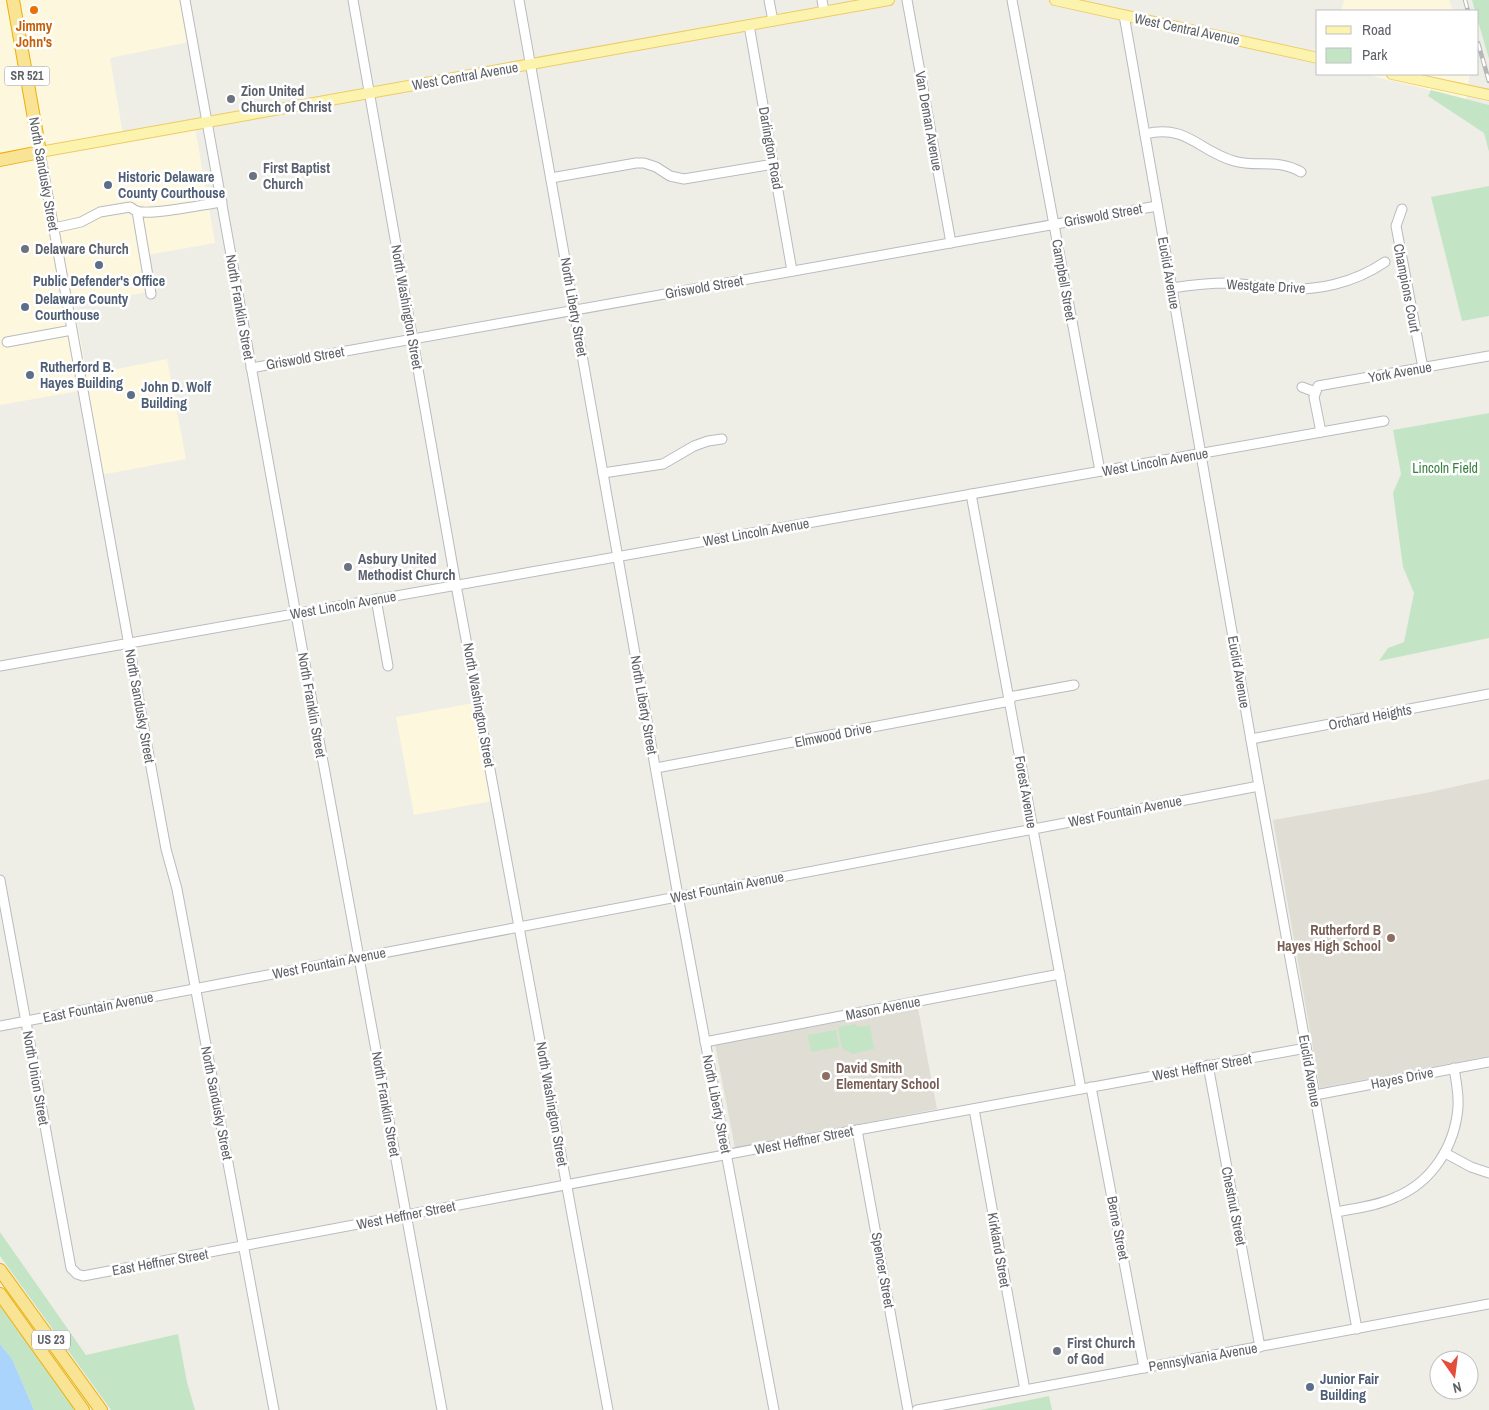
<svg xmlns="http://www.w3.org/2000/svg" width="1489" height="1410" font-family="'Archivo Narrow',sans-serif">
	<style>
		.commercial { fill: #fdf7de }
		.education { fill: #dfddd4 }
		.green { fill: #c4e5c5 }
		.water { fill: #aad4fb }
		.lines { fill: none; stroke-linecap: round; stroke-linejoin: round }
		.minor-casing { stroke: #b8bbbf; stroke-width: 11 }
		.major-casing { stroke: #eccc63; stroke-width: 12 }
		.highway-casing { stroke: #ebaf0a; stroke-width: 14 }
		.minor { stroke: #fff; stroke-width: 9 }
		.major { stroke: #fcf3af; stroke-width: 10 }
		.highway { stroke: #f8e494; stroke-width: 12 }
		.rail-casing { stroke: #b6b7b7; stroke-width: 4.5 }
		.rail { stroke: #fff; stroke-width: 2.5; stroke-dasharray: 8; stroke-linecap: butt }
		.food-dot { fill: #e8710a; stroke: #fff; stroke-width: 2 }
		.worship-dot { fill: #6b7280; stroke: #fff; stroke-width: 2 }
		.service-dot { fill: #5c6f8a; stroke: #fff; stroke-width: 2 }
		.education-dot { fill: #8d6e63; stroke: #fff; stroke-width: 2 }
		.labels { text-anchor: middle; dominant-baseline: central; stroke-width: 5; stroke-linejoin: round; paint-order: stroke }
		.shield { fill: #fff; stroke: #8e9094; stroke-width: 1 }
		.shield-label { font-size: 12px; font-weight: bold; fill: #5e6166 }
		.food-label { font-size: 14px; font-weight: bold; fill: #c56008; stroke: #fff }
		.street-label { font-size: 14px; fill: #5e6166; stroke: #fff }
		.worship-label { font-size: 14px; font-weight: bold; fill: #5b616d; stroke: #fff; text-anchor: start }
		.service-label { font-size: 14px; font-weight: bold; fill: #4e5e75; stroke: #fff; text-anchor: start }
		.park-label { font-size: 14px; fill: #388240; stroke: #fff }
		.education-label { font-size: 14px; font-weight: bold; fill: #785e54; stroke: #fff; text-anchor: end }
	</style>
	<rect width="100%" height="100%" fill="#efeee6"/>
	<!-- commercial -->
	<g class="commercial">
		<path d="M0,0H187L194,41L110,58L124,140L195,127L215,243L147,255L153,291L74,305L87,375L167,359L186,459L95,476L79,391L0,405Z"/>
		<path d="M1344,0H1449L1453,11H1341Z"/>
		<path d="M1364,74H1469V81L1466,99Z"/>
		<path d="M474,703L492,801L414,815L396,717Z"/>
	</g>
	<!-- education -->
	<g class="education">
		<path d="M1489,779V1056L1320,1088L1273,820L1426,793Z"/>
		<path d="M918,1008L937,1109L735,1148L715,1044Z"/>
	</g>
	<!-- green -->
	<g class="green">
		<path d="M1472,0H1489V59L1478,21V11H1475Z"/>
		<path d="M1431,90L1489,105V152L1484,133L1428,96Z"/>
		<path d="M1489,186V316L1462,321L1431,197Z"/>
		<path d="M1489,413V638L1379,661L1388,648L1404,642L1414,593L1403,567L1393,493L1401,474L1393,430Z"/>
		<path d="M856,1024L857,1027L870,1025L874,1049L853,1054L844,1050L841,1044L838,1027Z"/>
		<path d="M836,1030L839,1047L811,1052L808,1035Z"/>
		<path d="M0,1232L86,1355L178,1334L187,1382L195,1410H111L0,1256Z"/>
		<path d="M0,1306L75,1410H34L12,1359L0,1344Z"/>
		<path d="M1049,1396L1052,1410H980Z"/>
	</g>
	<!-- water -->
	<path class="water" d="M0,1344L12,1359L34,1410H0Z"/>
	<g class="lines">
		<defs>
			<g id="minor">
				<path d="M185,0L288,571L442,1410"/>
				<path d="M353,0L456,585L608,1410"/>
				<path d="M519,0L678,896L774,1410"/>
				<path d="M769,0L773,21"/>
				<path d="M822,0L824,11"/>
				<path d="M907,0L951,243"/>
				<path d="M1012,0L1100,471"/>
				<path d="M1124,15L1259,786L1357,1329"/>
				<path d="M749,25L792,271"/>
				<path d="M1145,134C1188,124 1198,151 1234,161C1257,168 1277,158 1301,172"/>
				<path d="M40,152L147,745L166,849L177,889L274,1410"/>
				<path d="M551,178L636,163H644L656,167L670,176L684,179L774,164"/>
				<path d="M1402,209L1396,226L1423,368"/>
				<path d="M137,211L151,294"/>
				<path d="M54,228L81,222L100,212L130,207C132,208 134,210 136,211C150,216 205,204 222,202"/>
				<path d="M1172,288C1191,285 1210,283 1229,283C1246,284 1262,287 1279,288C1316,292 1354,283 1385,262"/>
				<path d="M7,342L72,330"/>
				<path d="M251,368L1157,206"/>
				<path d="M1302,387L1315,392"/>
				<path d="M1321,432L1314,397L1318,386L1489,356"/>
				<path d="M603,473L663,464L694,446L708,441L722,439"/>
				<path d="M971,494L1081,1089"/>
				<path d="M376,599L388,666"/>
				<path d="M0,666L1384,421"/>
				<path d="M1009,697L1074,685"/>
				<path d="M1251,739L1489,694"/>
				<path d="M656,768L1010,701"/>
				<path d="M0,880L71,1268L77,1274L83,1276L830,1135L1306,1048"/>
				<path d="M0,1026L1259,786"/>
				<path d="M705,1042L1060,974"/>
				<path d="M1208,1065L1260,1347"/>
				<path d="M1091,1087L1144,1368"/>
				<path d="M1315,1095L1489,1062"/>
				<path d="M974,1109L1025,1390"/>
				<path d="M857,1130L908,1410"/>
				<path d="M1445,1153L1471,1167L1489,1173"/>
				<path d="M1336,1212C1356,1208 1377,1206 1396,1197C1432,1182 1455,1146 1458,1107C1459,1094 1456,1081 1454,1068"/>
				<path d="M917,1410L1489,1304"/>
			</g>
			<g id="major">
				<path d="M1055,0L1318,58"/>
				<path d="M1392,74L1489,95"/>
				<path d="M40,152L889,0"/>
			</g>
			<g id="highway">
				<path d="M0,160L40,152L13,0"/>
				<path d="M0,1270L101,1410"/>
				<path d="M0,1294L83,1410"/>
			</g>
		</defs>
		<!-- minor casing -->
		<use href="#minor" class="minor-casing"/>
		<!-- major casing -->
		<use href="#major" class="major-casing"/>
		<!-- highway casing -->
		<use href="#highway" class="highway-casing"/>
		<!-- minor -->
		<use href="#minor" class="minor"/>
		<!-- major -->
		<use href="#major" class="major"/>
		<!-- highway -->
		<use href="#highway" class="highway"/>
		<defs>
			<g id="rail">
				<path d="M1465,0L1468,11"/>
				<path d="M1478,43L1489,81"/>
			</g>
		</defs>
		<!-- rail casing -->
		<use href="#rail" class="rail-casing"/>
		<!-- rail -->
		<use href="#rail" class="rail"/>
	</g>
	<!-- markers -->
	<circle class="food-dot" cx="34" cy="10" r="5"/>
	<g class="worship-dot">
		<circle cx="231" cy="99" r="5"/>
		<circle cx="253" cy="176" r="5"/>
		<circle cx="25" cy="249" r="5"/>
		<circle cx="348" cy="567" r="5"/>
		<circle cx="1057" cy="1351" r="5"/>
	</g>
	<g class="service-dot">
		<circle cx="108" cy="185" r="5"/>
		<circle cx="99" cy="265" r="5"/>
		<circle cx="25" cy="307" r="5"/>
		<circle cx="30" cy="375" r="5"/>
		<circle cx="131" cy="395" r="5"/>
		<circle cx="1310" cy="1387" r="5"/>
	</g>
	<g class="education-dot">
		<circle cx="1391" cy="938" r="5"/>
		<circle cx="826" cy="1076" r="5"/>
	</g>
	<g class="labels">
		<!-- shield labels -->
		<g class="shield">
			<rect x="4.5" y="66.5" width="45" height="19" rx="4"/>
			<rect x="32" y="1330.5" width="38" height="19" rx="4"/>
		</g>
		<g class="shield-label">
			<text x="27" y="76">SR 521</text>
			<text x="51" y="1340">US 23</text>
		</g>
		<!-- food labels -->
		<g class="food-label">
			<text x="34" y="26">Jimmy<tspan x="34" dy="16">John's</tspan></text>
		</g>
		<!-- street labels -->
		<g class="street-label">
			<text transform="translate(1187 29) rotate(12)">West Central Avenue</text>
			<text transform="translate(465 76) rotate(-10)">West Central Avenue</text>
			<text transform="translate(929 121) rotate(80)">Van Deman Avenue</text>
			<text transform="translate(771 148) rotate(80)">Darlington Road</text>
			<text transform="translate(44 174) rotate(80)">North Sandusky Street</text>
			<text transform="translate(1103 215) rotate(-10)">Griswold Street</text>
			<text transform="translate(1169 273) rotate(80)">Euclid Avenue</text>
			<text transform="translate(1064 280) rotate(80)">Campbell Street</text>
			<text transform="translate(1266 286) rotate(3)">Westgate Drive</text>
			<text transform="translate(704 287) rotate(-10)">Griswold Street</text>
			<text transform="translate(1407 288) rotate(79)">Champions Court</text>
			<text transform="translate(240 307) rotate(80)">North Franklin Street</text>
			<text transform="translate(407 307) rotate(80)">North Washington Street</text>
			<text transform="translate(574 307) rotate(80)">North Liberty Street</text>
			<text transform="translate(305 358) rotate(-10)">Griswold Street</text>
			<text transform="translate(1400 372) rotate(-10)">York Avenue</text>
			<text transform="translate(1155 462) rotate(-10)">West Lincoln Avenue</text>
			<text transform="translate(756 532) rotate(-10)">West Lincoln Avenue</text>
			<text transform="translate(343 605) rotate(-10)">West Lincoln Avenue</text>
			<text transform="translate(1239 672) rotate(80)">Euclid Avenue</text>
			<text transform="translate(312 705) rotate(80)">North Franklin Street</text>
			<text transform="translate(479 705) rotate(80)">North Washington Street</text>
			<text transform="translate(644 705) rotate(80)">North Liberty Street</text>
			<text transform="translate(140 706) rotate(80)">North Sandusky Street</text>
			<text transform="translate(1370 717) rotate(-11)">Orchard Heights</text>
			<text transform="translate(833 735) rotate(-11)">Elmwood Drive</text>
			<text transform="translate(1026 792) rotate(80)">Forest Avenue</text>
			<text transform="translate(1125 811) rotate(-11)">West Fountain Avenue</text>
			<text transform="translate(727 887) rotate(-11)">West Fountain Avenue</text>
			<text transform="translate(329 963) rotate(-11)">West Fountain Avenue</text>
			<text transform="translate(98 1007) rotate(-11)">East Fountain Avenue</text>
			<text transform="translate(883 1008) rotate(-11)">Mason Avenue</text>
			<text transform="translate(1202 1067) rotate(-10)">West Heffner Street</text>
			<text transform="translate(1310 1071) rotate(80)">Euclid Avenue</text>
			<text transform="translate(36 1078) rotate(80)">North Union Street</text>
			<text transform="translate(1402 1078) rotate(-11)">Hayes Drive</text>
			<text transform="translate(217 1103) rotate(79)">North Sandusky Street</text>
			<text transform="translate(386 1104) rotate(80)">North Franklin Street</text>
			<text transform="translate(552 1104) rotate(80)">North Washington Street</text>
			<text transform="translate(717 1104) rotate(79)">North Liberty Street</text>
			<text transform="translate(804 1140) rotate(-11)">West Heffner Street</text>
			<text transform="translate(1234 1206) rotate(79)">Chestnut Street</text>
			<text transform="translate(406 1215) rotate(-11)">West Heffner Street</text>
			<text transform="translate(1118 1228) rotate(79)">Berne Street</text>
			<text transform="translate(999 1250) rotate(80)">Kirkland Street</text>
			<text transform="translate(160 1262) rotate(-10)">East Heffner Street</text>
			<text transform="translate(883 1270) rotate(80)">Spencer Street</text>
			<text transform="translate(1203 1357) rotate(-10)">Pennsylvania Avenue</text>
		</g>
		<!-- worship labels -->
		<g class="worship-label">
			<text x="241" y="91">Zion United<tspan x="241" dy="16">Church of Christ</tspan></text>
			<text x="263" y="168">First Baptist<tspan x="263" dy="16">Church</tspan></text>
			<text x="35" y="249">Delaware Church</text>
			<text x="358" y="559">Asbury United<tspan x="358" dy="16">Methodist Church</tspan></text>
			<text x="1067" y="1343">First Church<tspan x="1067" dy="16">of God</tspan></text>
		</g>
		<!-- service labels -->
		<g class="service-label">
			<text x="118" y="177">Historic Delaware<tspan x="118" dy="16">County Courthouse</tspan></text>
			<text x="99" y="281" text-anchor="middle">Public Defender's Office</text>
			<text x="35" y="299">Delaware County<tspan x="35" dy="16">Courthouse</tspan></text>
			<text x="40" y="367">Rutherford B.<tspan x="40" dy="16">Hayes Building</tspan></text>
			<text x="141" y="387">John D. Wolf<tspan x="141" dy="16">Building</tspan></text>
			<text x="1320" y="1379">Junior Fair<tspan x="1320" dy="16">Building</tspan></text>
		</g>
		<!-- park labels -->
		<g class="park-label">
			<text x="1445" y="468">Lincoln Field</text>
		</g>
		<!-- education labels -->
		<g class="education-label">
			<text x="1381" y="930">Rutherford B<tspan x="1381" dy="16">Hayes High School</tspan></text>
			<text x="836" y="1068" text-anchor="start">David Smith<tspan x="836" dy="16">Elementary School</tspan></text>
		</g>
	</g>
	<!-- legend -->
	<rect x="1316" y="10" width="162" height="65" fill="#ffffff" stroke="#bfc0c2"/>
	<rect x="1326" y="26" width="25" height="8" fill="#fcf3af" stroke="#bfc0c2"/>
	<text x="1362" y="35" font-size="15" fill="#5e6166">Road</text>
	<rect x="1326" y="48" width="25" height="15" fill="#c4e5c5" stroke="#bfc0c2"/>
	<text x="1362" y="60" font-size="15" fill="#5e6166">Park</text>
	<!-- north arrow -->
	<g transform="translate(1454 1375) rotate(166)"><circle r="24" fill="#ffffff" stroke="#bfc0c2"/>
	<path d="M0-4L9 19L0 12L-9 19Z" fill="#e24e39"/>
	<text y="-8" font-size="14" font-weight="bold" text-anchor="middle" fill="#5e6166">N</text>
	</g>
</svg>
